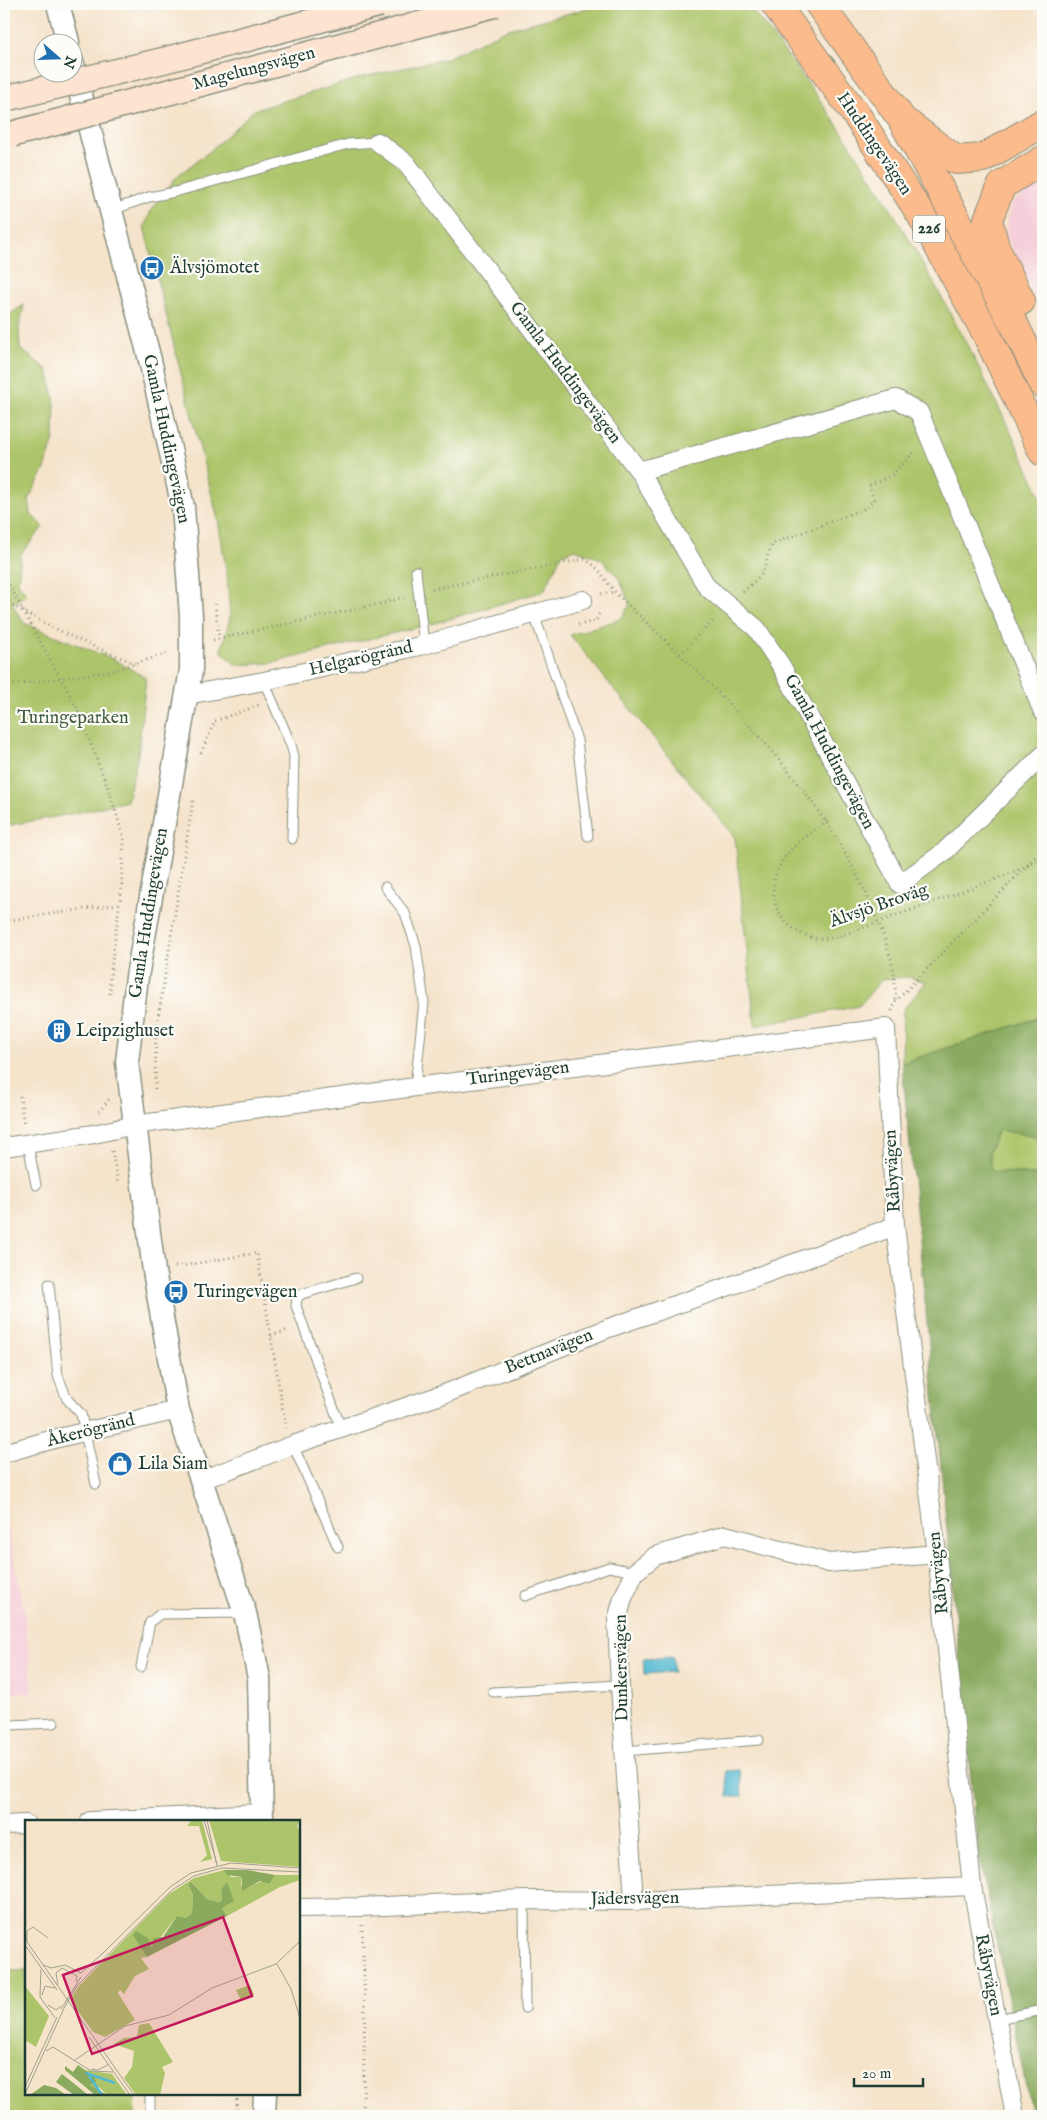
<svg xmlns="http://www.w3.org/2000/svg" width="1047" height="2120" font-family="'IM FELL English',serif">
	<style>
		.built { fill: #f5cfda }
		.green { fill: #adc56a; stroke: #66814f }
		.forest { fill: #8aaa5e; stroke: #547449 }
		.water { fill: #53b9d1; stroke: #397b82 }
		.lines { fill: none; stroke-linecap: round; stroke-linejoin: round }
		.service-casing { stroke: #8a907f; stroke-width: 11 }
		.minor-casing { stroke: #8a907f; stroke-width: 20 }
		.tertiary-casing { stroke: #8a907f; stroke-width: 25 }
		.primary-casing { stroke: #8a907f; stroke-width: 30 }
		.path { stroke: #8a907f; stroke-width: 3; stroke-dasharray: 1 4; stroke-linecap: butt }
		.service { stroke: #fff; stroke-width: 9 }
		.minor { stroke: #fff; stroke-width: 18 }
		.tertiary { stroke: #fff; stroke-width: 22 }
		.primary { stroke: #fbbb8c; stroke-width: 28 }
		.secondary-bridge-casing { stroke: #8a907f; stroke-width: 28; stroke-linecap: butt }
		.path-bridge { stroke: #8a907f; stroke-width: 3; stroke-dasharray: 1 4; stroke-linecap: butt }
		.secondary-bridge { stroke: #fde4d1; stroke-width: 25 }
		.labels { text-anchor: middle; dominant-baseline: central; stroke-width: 4.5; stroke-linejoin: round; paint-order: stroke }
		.shield { fill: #fdfcf7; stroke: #62766e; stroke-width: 1 }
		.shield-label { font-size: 16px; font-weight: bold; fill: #1f3d34 }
		.street-label { font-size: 18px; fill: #1f3d34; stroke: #fdfcf7 }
		.poi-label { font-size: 18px; fill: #1f3d34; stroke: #fdfcf7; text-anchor: start }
		.park-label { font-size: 18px; fill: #425f42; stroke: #fdfcf7 }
		.inset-river { fill: none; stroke: #53b9d1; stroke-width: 2.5 }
		.inset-road { fill: none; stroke: #9fa18e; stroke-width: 1 }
		.view { fill: #c2185b; fill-opacity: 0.15; stroke: #c2185b; stroke-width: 2.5 }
		.inset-edge { fill: none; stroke: #1f3d34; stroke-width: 2.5 }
	</style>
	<rect width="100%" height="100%" fill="#fdfcf7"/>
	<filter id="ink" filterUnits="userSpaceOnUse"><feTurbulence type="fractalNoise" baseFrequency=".02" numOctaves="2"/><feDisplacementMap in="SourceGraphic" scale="10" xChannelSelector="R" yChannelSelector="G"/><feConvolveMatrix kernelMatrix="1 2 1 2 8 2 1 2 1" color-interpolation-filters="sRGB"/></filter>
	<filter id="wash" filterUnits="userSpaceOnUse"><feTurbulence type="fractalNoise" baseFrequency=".0096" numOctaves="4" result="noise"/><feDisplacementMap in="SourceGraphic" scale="20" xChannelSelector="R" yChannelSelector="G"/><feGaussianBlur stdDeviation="1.12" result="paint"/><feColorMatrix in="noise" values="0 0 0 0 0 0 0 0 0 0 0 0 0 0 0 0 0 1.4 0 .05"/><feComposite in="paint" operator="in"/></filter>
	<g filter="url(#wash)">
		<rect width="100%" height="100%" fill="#f5e3ca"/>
		<!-- built -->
		<g class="built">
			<path d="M1043,179V314L1005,234L1012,203Z"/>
			<path d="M4,1510L24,1610L33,1692L4,1694Z"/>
		</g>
		<!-- green -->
		<g class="green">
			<path d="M604,4H747C870,154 963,326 1043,501V1016L902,1063L903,1010L926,982L908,977L882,979L859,1006L755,1026L735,838L570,635L621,619L630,604L619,578L601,559L575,549L562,554L544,591L439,622L272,663L236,665L221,651L230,618L227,575L218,520L144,227L151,211L177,176L209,152L254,110L363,77L445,59L505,30Z"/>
			<path d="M24,305L19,328L20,349L48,370L55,403L54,439L45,469L29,498L31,514L43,527L21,554L18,583L27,594L12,604L24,623L117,661L146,678L138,754L127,801L71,814L4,826V318Z"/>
			<path d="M998,1130L1043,1137V1176L990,1171L989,1151Z"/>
			<path d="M4,1971H26V2094H136L135,2116H4Z"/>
		</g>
		<!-- forest -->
		<path class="forest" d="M1043,1016V1137L998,1130L989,1151L991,1171L1043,1176V2116H1032L978,1852L902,1063Z"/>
		<!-- water -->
		<g class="water">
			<path d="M673,1657V1672L644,1674L643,1659Z"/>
			<path d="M740,1770L742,1796L728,1797L726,1771Z"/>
		</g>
	</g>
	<g filter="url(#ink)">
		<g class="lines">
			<defs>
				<g id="service">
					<path d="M112,210L149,197L175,192L348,144L378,142"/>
					<path d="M416,571L424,645"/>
					<path d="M534,614L577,740L588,836"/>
					<path d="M264,681L291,745L294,756L292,839"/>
					<path d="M385,887L405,913L416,946L424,1002L415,1087"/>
					<path d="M28,1144L36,1185"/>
					<path d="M49,1284L58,1376L67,1399L81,1414L96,1484"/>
					<path d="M341,1428L296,1306L297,1298L302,1294L356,1278"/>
					<path d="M293,1445L338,1547"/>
					<path d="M525,1596L609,1567L635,1572"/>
					<path d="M141,1667L150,1622L160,1614L244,1613"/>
					<path d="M493,1692L620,1685"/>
					<path d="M4,1730L11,1725L54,1723"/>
					<path d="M624,1751L759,1740"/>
					<path d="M524,1900L525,2008"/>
					<path d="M997,2019L1043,2010"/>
					<path d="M150,2116V2094"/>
				</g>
				<g id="minor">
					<path d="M378,142L406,163L639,471L896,399L919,412L1043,712"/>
					<path d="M639,471L707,587L757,629L782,667L900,884L944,852L1043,755"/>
					<path d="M187,695L264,681L424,645L583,600"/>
					<path d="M4,1147L94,1134L134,1125L415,1087L886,1028L895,1226L937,1554L972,1886L1015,2116"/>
					<path d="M4,1453L54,1439L178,1410"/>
					<path d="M202,1480L293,1445L447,1393L606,1329L770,1272L895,1226"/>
					<path d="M90,1821L262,1813"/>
					<path d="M4,1825L26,1824"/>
					<path d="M634,1901L620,1685L617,1620L623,1598L635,1572L655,1556L725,1535L829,1563L937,1554"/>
					<path d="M299,1908L361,1907L524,1900L634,1901L972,1886"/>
				</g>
				<g id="tertiary">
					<path d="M58,4L68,42"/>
					<path d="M72,61L150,360L183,507L191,616V670L137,977L127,1062L154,1271L178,1410L245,1613L259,1678L262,1821"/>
					<path d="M264,2116L265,2094"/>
				</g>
				<g id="primary">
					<path d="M775,4L857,116L920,213L986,333L1043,452"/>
					<path d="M819,4L901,118L1016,328L1043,384"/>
					<path d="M908,124L956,160L983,158L1043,123"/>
					<path d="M1021,301L995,247L988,219L1002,185L1043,160"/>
				</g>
			</defs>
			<!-- service casing -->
			<use href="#service" class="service-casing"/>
			<!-- minor casing -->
			<use href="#minor" class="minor-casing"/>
			<!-- tertiary casing -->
			<use href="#tertiary" class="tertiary-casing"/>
			<!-- primary casing -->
			<use href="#primary" class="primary-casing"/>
			<!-- path -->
			<g class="path">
				<path d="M4,576L77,708L109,791L124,838L121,892L110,977V997"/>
				<path d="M432,589L585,559C603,571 602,577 615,592C624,602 635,611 645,621C747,718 853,823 892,963C895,975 895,989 896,1001"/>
				<path d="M743,592L762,574L772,544L866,508L874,500L869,486L892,475L915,451"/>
				<path d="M601,594L615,592"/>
				<path d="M4,600C46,626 89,646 135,663"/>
				<path d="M215,604L219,638"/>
				<path d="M578,625L596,621L600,612"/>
				<path d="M213,640L384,603L404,597"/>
				<path d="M680,654L715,619"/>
				<path d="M4,686L112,671L168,653"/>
				<path d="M201,753L215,721L259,705"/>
				<path d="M4,921L118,904"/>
				<path d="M892,1011L896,1001L1043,849"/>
				<path d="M155,1089L156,1031L193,801"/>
				<path d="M20,1096L24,1125"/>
				<path d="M99,1112L109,1099"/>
				<path d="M112,1151L118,1184"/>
				<path d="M175,1267L257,1253L286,1428"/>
				<path d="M263,1292L282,1296"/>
				<path d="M271,1336L288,1330"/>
				<path d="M362,1925L365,2002L363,2116"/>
				<path d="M237,2094V2116"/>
			</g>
			<!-- service -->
			<use href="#service" class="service"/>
			<!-- minor -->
			<use href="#minor" class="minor"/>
			<!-- tertiary -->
			<use href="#tertiary" class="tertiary"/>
			<!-- primary -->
			<use href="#primary" class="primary"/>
			<defs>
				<g id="secondary-bridge">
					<path d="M7,98L165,60L380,4"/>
					<path d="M13,134L496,4"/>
				</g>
			</defs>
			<!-- secondary-bridge casing -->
			<use href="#secondary-bridge" class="secondary-bridge-casing"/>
			<!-- path-bridge -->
			<path class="path-bridge" d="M827,821C809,834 789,846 779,867C764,898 781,931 815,938C822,940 831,938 838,937L1009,874L1043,858"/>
			<!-- secondary-bridge -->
			<use href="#secondary-bridge" class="secondary-bridge"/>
		</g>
	</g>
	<!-- icons -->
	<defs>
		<symbol id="bus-disc" viewBox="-11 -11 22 22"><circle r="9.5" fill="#1f6fb2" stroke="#fdfcf7"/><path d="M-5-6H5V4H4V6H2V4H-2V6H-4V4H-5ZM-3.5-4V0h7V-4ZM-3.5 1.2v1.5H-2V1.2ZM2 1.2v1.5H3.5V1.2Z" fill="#fff"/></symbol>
		<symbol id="building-disc" viewBox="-11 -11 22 22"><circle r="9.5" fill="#1f6fb2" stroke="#fdfcf7"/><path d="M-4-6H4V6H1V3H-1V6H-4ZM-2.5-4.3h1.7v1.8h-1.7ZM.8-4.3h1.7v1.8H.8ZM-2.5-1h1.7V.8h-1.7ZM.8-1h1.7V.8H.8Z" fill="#fff"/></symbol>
		<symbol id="shop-disc" viewBox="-11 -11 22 22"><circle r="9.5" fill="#1f6fb2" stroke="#fdfcf7"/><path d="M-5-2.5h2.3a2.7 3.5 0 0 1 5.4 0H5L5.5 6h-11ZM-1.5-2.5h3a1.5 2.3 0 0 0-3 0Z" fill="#fff"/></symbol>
	</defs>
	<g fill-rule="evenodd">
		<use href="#bus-disc" x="138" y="254" width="28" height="28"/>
		<use href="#building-disc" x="45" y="1017" width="28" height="28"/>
		<use href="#bus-disc" x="162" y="1278" width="28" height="28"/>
		<use href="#shop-disc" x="106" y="1450" width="28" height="28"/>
	</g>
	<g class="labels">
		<!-- shield labels -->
		<rect class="shield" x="913" y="215.5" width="32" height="27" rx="4"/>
		<g class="shield-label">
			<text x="929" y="229">226</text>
		</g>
		<!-- street labels -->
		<g class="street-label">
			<text transform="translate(254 69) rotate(-15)">Magelungsvägen</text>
			<text transform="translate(874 144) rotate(56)">Huddingevägen</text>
			<text transform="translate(565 373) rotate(53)">Gamla Huddingevägen</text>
			<text transform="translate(166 439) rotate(78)">Gamla Huddingevägen</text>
			<text transform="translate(361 659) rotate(-13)">Helgarögränd</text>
			<text transform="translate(829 752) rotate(62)">Gamla Huddingevägen</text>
			<text transform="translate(879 906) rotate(-19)">Älvsjö Broväg</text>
			<text transform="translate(149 913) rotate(-81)">Gamla Huddingevägen</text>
			<text transform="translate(518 1074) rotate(-7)">Turingevägen</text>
			<text transform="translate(893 1171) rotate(-93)">Råbyvägen</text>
			<text transform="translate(549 1352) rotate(-22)">Bettnavägen</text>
			<text transform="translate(91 1431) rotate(-14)">Åkerögränd</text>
			<text transform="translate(939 1573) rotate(-96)">Råbyvägen</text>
			<text transform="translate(622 1668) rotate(-91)">Dunkersvägen</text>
			<text transform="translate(635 1899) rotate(-1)">Jädersvägen</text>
			<text transform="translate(988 1975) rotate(79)">Råbyvägen</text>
		</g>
		<!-- poi labels -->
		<g class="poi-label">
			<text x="170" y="268">Älvsjömotet</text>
			<text x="76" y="1031">Leipzighuset</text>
			<text x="194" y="1292">Turingevägen</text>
			<text x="138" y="1464">Lila Siam</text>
		</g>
		<!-- park labels -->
		<g class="park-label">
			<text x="73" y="718">Turingeparken</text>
		</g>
	</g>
	<!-- overview -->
	<g transform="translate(25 1820)">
		<rect width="275" height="275" fill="#f5e3ca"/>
		<path d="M167,0H177L187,39L175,42L182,35L174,6H162ZM184,0H275L272,6L275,13V47L196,41ZM199,50L206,57H217L216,64L220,69L250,55H275V60L255,67L202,96L197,88L206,79L202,62L196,69L197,80L194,82L182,79L166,62L163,64L168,75L167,93L161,98L152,96L128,127L115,123L122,137L116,138L124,149L110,156L99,174L95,170L93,173L110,200L80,217L68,212L45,180L53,167L144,74L169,58ZM225,165L229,175L216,180L211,170ZM0,166L24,196L11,227L0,220ZM124,203L148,242L137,247L140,253L135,275H111L99,258L107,247L109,231L89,224L99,218L112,217L114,205ZM61,250L87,254L102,275H82L74,267L68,268L65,264L71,260Z" fill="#adc56a"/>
		<path d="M199,50H222L250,55L244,64L235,61L217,71V57L202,55ZM166,62L182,79L194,82L197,80L196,69L202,62L209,81L197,88L202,96L122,137L108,115L111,111L123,118L127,128L128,118L138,117L152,96L161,98L167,93L168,75L163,64ZM53,245L70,257L71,262L65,265L82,275H70L40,250V246L48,252ZM37,254L62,274L61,275H49L31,262ZM19,265L31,268L41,275H5Z" fill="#8aaa5e"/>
		<path class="inset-river" d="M61,253L90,263M64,256L77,275"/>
		<path class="inset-road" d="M179,0L192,44M182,0L192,46M0,119L109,275M2,121V111L8,107L23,118M0,125L32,170M76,135L145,67L166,53L206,43L275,48M252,144L266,169L275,198M19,145L26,148L40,145L56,153L78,133M16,149L15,177L30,198M33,165L31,153L37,148L52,156L51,162M17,175L20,166L30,168M23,185L31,190L36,186M36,189L56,157M64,217L105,275M21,231L28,227L66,251L88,252M50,240L100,206L144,195L187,168L251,144L275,121M66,249L73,250L84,244M0,267L32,197M0,274L40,186L52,166L147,70L169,56L197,48L275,52"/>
		<path class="view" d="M198,97L227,176L67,234L38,155Z"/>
		<rect width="275" height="275" class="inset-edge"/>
	</g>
	<!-- margin -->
	<rect width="1047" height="2120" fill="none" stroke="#fdfcf7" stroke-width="20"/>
	<!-- north arrow -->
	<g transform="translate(58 58) rotate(110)"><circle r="24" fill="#fdfcf7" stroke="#a4b0a9"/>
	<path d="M0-4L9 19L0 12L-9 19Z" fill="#1f6fb2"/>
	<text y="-8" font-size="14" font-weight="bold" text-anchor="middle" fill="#1f3d34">N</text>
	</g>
	<!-- scale -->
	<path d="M854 2078v8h69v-8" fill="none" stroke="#1f3d34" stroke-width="2.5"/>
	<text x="862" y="2078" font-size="15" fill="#1f3d34" stroke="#fdfcf7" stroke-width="4" paint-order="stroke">20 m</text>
</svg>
